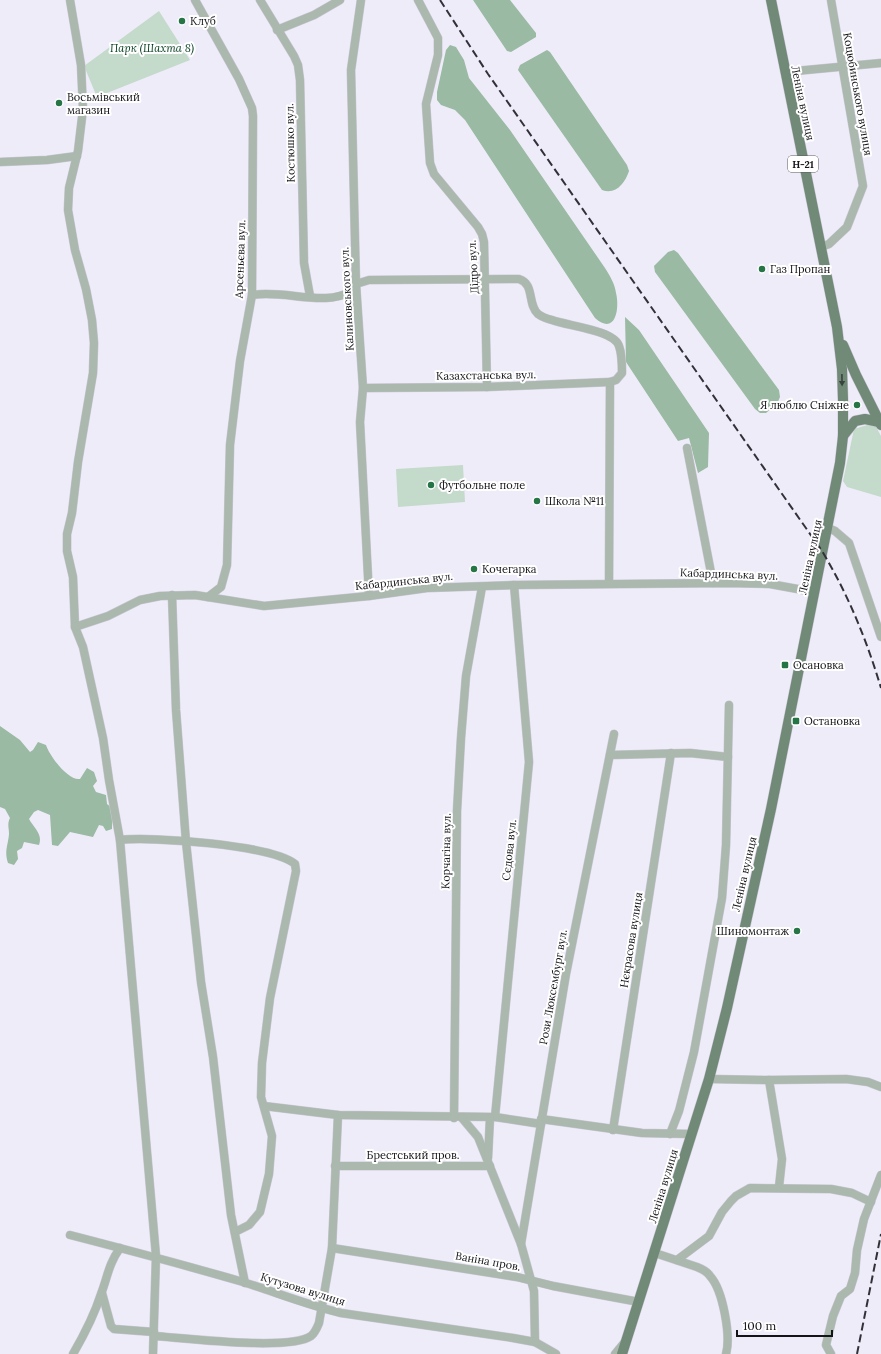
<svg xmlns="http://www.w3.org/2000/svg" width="881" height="1354" font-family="Lora,serif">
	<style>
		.green { fill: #c4daca }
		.forest { fill: #9abaa3 }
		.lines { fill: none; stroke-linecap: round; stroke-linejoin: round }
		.minor-casing { stroke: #ccc9d6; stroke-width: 9 }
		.major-casing { stroke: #ccc9d6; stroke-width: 11 }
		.minor { stroke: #aab8ae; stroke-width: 8 }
		.major { stroke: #718a78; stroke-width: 10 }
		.rail { stroke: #333138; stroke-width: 2; stroke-dasharray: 8 4; stroke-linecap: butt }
		.oneway { fill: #39433e }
		.poi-dot { fill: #257546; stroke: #fff; stroke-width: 1.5 }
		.labels { text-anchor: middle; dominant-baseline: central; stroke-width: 4; stroke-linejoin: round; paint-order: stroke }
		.shield { fill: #fff; stroke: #5a5a5d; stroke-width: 1 }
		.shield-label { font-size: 10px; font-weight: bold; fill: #141318 }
		.poi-label { font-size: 11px; fill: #141318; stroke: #fff; text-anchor: start }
		.park-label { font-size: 11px; font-style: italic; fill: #003a1c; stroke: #fff }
		.street-label { font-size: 11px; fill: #141318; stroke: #fff }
	</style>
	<rect width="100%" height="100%" fill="#efecfa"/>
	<!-- green -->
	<g class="green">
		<path d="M159,11L190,60L97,97L84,66Z"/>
		<path d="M874,423L881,436V497L847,487L843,481L854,429Z"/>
		<path d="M463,465L465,502L398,507L396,469Z"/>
	</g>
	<!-- forest -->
	<g class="forest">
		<path d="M473,0H510L536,33V37L511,52L507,51Z"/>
		<path d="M450,45L456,47L464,60L469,78L510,130L605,268C610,276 615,284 616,293C620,309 615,336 595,318L465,120L455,110L441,105L437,100V92L446,50Z"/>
		<path d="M547,50L550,52L627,165L629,171C625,183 616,195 602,190L518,70L520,65Z"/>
		<path d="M674,250L678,253L779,390L780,397L777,404L766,413H760L755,409L655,272L654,266L668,252Z"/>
		<path d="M625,317L639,330L709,433L708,467L698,473L689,438L678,441L626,362Z"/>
		<path d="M0,726L20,740L30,752L33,750L38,742L46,745C49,755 68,781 80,779L87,768L94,772L97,781L93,786L96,792L106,795L107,804L112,808V829L106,831L103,826L99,825L93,837L70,832L58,846L52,845L50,815L38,810L34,812L29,819C34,828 43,834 39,845L24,842L22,848L17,851L18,859L14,865L8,863C4,851 8,846 9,834C9,828 7,824 10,818L5,809L0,807Z"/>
	</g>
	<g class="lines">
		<defs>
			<g id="minor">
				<path d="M70,0L81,65L83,109L78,151L69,188L68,210L75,250L86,289L92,320L94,343L93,373L78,462L72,513L67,534V551L73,577L75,627L83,647L103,738L109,780L120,840L156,1256L153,1354"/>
				<path d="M195,0L239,79L252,108L253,116L252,295L240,361L230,445L227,565L221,587L208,597"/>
				<path d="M260,0L294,56L298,65L300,80L304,263L310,296"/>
				<path d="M361,0L351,70L356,284L363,388L360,422L369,596"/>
				<path d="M418,0L438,38V55L426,104L430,163L434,174L478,227L482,234L484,242L487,387"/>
				<path d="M277,30L314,15L340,0"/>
				<path d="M785,72L881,63"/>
				<path d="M0,162L47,160L77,156"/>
				<path d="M821,247L829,244L847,227L863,186L831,0"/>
				<path d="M356,284L369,280L519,279C535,284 527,304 538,314C542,317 548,319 552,320C568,326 614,330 619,346C622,354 622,365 622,373L616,380L610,382L609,583"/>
				<path d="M252,295C277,291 301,299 326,298C337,298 347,294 356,290"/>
				<path d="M363,388L487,387L610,382"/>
				<path d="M687,448L713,583"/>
				<path d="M828,528L835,531L849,543L881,637"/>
				<path d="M172,595L176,710L186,842L201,982L213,1057L231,1215L245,1283"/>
				<path d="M75,627L108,616L140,600L160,596L195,595L264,606L369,596L427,588L514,585L727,583L770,584L814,592"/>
				<path d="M610,755L690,753L728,757"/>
				<path d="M120,840C151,836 272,845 295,864L296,871L270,998L262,1063L261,1097L272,1136L269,1174L260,1212L249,1225L235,1232"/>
				<path d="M709,1079L769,1080"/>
				<path d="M264,1106L338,1115L495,1117L541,1124"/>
				<path d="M495,1117L529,762L514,585"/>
				<path d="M454,1118L457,811L461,738L466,676L482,587"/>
				<path d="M462,1118L478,1137L521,1244L534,1291L535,1342"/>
				<path d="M541,1119L642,1133L691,1134"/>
				<path d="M613,1130L671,753"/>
				<path d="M670,1134L679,1111L694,1052L722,898L726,845L729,705"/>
				<path d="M488,1158L490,1118"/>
				<path d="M335,1166H490"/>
				<path d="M779,1187L782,1159L769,1080L846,1079L868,1082L881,1087"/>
				<path d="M70,1235C128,1250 185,1265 243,1282C275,1292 307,1305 341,1313L513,1338L535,1342L556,1354"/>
				<path d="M521,1244L566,974L614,734"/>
				<path d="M332,1248L517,1277L553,1286L639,1302"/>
				<path d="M655,1253L697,1267C702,1269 707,1271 710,1276C723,1290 731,1336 726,1354"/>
				<path d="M677,1260L709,1236L722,1212L731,1201L736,1196L750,1188L831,1189L852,1193L871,1202"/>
				<path d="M102,1293L111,1326L114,1329L154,1332"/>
				<path d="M154,1336C184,1338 290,1351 311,1336C315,1333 317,1328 319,1323L332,1248L338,1115"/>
				<path d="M73,1354C84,1335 94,1316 101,1294C108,1276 108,1265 120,1248"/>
				<path d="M615,1354L624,1343"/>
				<path d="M831,1354L826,1345L833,1316L841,1296L850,1289L855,1273L857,1250L864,1219L881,1175"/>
			</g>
			<g id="major">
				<path d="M843,345L856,375L881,425"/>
				<path d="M843,436L855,421L865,419L879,422"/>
				<path d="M622,1354L709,1079L727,1008L771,809L840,463L843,436V400L842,369L837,327L771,0"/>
			</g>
		</defs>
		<!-- minor casing -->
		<use href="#minor" class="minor-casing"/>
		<!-- major casing -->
		<use href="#major" class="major-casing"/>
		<!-- minor -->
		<use href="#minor" class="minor"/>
		<!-- major -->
		<use href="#major" class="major"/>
		<!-- rail -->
		<g class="rail">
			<path d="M440,0L488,74L822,551C848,594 867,641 881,688"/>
			<path d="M857,1354L881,1234"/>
		</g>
	</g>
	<!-- one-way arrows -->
	<defs><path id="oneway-solid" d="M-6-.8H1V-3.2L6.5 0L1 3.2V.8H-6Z"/></defs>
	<use class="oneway" href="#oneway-solid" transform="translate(842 380) rotate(89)"/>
	<!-- markers -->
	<g class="poi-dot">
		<circle cx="182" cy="21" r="4"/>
		<circle cx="59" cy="103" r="4"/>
		<circle cx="762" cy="269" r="4"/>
		<circle cx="857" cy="405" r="4"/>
		<circle cx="431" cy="485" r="4"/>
		<circle cx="537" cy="501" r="4"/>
		<circle cx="474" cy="569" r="4"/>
		<rect x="781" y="661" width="8" height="8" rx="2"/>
		<rect x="792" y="717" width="8" height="8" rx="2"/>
		<circle cx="797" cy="931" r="4"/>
	</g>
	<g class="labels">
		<!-- shield labels -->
		<rect class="shield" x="788" y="156" width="30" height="16" rx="3"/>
		<g class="shield-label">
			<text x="803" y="164">Н-21</text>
		</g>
		<!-- poi labels -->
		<g class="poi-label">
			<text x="190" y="21">Клуб</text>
			<text x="67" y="97">Восьмівський<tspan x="67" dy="13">магазин</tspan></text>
			<text x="770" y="269">Газ Пропан</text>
			<text x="849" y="405" text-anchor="end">Я люблю Сніжне</text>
			<text x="439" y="485">Футбольне поле</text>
			<text x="545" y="501">Школа №11</text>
			<text x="482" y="569">Кочегарка</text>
			<text x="793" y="665">Осановка</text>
			<text x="804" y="721">Остановка</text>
			<text x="789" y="931" text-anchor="end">Шиномонтаж</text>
		</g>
		<!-- park labels -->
		<g class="park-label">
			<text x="152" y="48">Парк (Шахта 8)</text>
		</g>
		<!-- street labels -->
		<g class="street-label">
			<text transform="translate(858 94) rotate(80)">Коцюбинського вулиця</text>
			<text transform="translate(803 103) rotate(78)">Леніна вулиця</text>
			<text transform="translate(290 143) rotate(-91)">Костюшко вул.</text>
			<text transform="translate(240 259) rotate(-88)">Арсеньєва вул.</text>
			<text transform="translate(473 267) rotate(-93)">Дідро вул.</text>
			<text transform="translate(347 299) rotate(-93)">Калиновського вул.</text>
			<text transform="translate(486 375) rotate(-1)">Казахстанська вул.</text>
			<text transform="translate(810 557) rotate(-78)">Леніна вулиця</text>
			<text transform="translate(729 574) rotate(2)">Кабардинська вул.</text>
			<text transform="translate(404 581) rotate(-6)">Кабардинська вул.</text>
			<text transform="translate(509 850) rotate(-84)">Сєдова вул.</text>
			<text transform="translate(446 851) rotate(-89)">Корчагіна вул.</text>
			<text transform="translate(744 874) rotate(-77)">Леніна вулиця</text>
			<text transform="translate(631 940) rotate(-81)">Нєкрасова вулиця</text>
			<text transform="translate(553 987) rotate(-80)">Рози Люксембург вул.</text>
			<text x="413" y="1155">Брестський пров.</text>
			<text transform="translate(663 1186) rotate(-73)">Леніна вулиця</text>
			<text transform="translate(488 1261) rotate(10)">Ваніна пров.</text>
			<text transform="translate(303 1289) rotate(17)">Кутузова вулиця</text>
		</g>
	</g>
	<!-- scale -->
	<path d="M737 1330v6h95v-6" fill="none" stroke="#141318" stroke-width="2"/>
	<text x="743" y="1330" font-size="12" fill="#141318" stroke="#ffffff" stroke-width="3" paint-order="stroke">100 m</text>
</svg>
